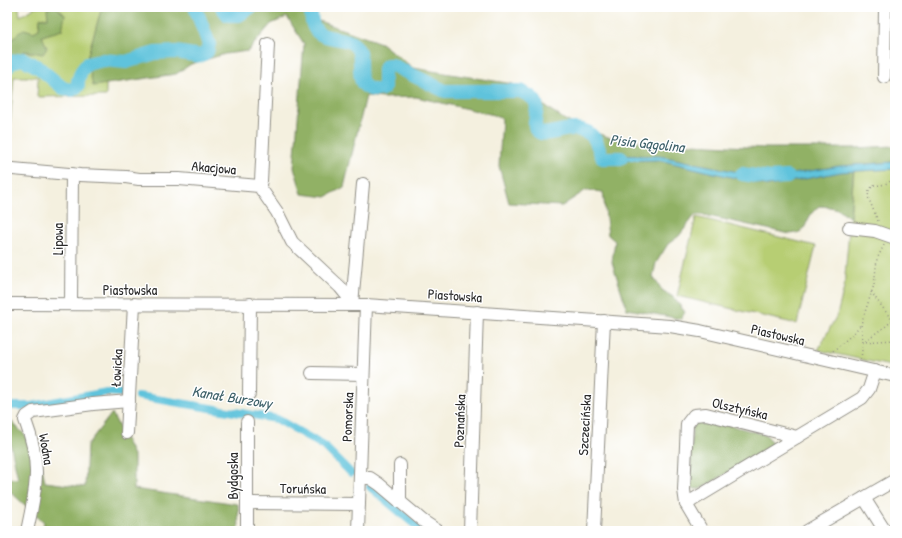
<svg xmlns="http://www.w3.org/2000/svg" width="902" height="538" font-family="'Patrick Hand',sans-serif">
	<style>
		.green { fill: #b7ce73; stroke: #717c4f }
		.forest { fill: #91b165; stroke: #5e6e48 }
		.water { fill: #5ec3dc; stroke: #447784 }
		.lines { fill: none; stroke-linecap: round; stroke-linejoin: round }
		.canal { stroke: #5ec3dc; stroke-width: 8 }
		.river { stroke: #5ec3dc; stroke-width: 14 }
		.minor-casing { stroke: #908e85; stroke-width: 14 }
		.path { stroke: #908e85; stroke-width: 1.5; stroke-dasharray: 1 3; stroke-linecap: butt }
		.minor { stroke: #fff; stroke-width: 12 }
		.labels { text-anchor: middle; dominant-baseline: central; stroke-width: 3; stroke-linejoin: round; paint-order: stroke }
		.street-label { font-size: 14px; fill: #2b2b2b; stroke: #fff }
		.water-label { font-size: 15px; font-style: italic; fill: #3d6069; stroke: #fff }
	</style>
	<rect width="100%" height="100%" fill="#fff"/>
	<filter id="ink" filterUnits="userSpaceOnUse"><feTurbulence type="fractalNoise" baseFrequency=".025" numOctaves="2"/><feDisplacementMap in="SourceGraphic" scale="8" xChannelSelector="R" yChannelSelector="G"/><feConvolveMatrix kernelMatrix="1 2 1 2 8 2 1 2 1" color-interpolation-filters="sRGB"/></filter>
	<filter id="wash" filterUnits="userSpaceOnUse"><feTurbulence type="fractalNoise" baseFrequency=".012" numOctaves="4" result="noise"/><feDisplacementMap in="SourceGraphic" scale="16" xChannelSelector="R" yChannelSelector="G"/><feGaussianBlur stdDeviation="0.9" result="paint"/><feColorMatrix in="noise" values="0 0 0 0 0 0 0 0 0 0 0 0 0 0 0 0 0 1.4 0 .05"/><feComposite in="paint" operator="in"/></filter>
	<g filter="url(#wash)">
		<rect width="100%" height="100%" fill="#f4f0df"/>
		<!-- green -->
		<g class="green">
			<path d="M7,7H19L20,16L33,9V7H51L48,9V18H40L39,29L34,32L12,39L7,47Z"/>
			<path d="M56,7H102L87,58L106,84V96L37,97L38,77H14L10,125L7,126V56L13,58L25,51L32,53L42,36L56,31L65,15Z"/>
			<path d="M895,169V367L818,350L837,315L844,288L854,171Z"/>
			<path d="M696,217L816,246L797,324L677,296Z"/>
		</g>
		<!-- forest -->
		<g class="forest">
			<path d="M51,7H56L65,15L62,30L42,36L47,48L43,54L25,51L13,58L7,56C7,43 14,36 24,29L34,32L39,29L40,18H48L47,9Z"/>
			<path d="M102,7H317L316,20L381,43L413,68L513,84L565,120L579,127L617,140L766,148H854L895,146V162L854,165L850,218C839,208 834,207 819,206C816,209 812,212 810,216C803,228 807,232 790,234L704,215H695L679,236L668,244L656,263L653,277L662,290L673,297L685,312L681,319L627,309L612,262L615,241L608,235L603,192L586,190L562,206L509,203L499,166L502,119L494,115L416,97L383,98L366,96L344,187L326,197L302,194L294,167L304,44L287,17L271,24L248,51L225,54L191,64L176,74L93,86L87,58Z"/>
			<path d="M112,413L134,457V489L238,504L239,531H42L44,522L7,489V478L18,479L7,428V417L38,448L45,482L85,487L87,445Z"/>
			<path d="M704,420H710L766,435L770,439L772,445L770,448L700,489H695L690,486L692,427L697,422Z"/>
		</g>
		<!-- water -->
		<path class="water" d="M601,155L660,156L768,178L840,166L895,162V169L841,172L769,186L659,160L605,161Z"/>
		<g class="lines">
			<!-- canal -->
			<g class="canal">
				<path d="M138,396L277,419L324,446L351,473"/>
				<path d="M7,406H31L107,392L120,393"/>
				<path d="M370,487L422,531"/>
			</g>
			<!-- river -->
			<g class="river">
				<path d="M222,7L228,15H239L251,7"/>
				<path d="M311,7C311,12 311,20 313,25C320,44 347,33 357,48C365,60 353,83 370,89C375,91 379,91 384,88V69L387,65H392L445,91H520C525,93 532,96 535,101C541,110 529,126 539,132C548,139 579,118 594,138C598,144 599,152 603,158H621"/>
				<path d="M7,68L11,62L23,59L38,67L63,88L72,90L78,86V81L81,72L87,64L103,60L126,62L155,53L176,52L200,56L207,52L209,44L195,7"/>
				<path d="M742,174L769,178L787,177"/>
			</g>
		</g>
	</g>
	<g filter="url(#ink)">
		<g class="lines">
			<defs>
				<g id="minor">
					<path d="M884,77L885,7"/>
					<path d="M13,169L80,175L126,177L139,179H179L259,186L277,212L292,242L340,287L349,298L352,304"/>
					<path d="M259,186L261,181L268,44"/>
					<path d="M849,228L875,231L895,238"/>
					<path d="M7,304L366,305L670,326L700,331L895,376"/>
					<path d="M71,304L72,174"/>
					<path d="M352,304L363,184"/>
					<path d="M312,373L363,374"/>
					<path d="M249,394L250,304"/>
					<path d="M127,433L134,304"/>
					<path d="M360,478H370L379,484L423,521L438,531"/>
					<path d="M864,498L885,531"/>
					<path d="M400,502V465"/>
					<path d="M247,503L359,504"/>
					<path d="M686,504L797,437"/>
					<path d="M27,531C31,512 36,492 36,472C36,455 31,436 25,420L27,416L33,412L93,404L129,401"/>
					<path d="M247,531V422"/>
					<path d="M358,531L366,305"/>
					<path d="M470,531L477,312"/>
					<path d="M594,531L604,321"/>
					<path d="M702,531L686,504L684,490L687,424L694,415L706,414L797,437L862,398L869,389L875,371"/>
					<path d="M807,531L895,480"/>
				</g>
			</defs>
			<!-- minor casing -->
			<use href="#minor" class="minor-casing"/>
			<!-- path -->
			<g class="path">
				<path d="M878,221L868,197L869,190L874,185C883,186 888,183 895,178"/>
				<path d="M884,245L877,259L874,285L861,324L863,342L895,340"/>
				<path d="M871,292L895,324"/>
				<path d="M833,351L853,334L861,324"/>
				<path d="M861,359L863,342L886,326L895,318"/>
				<path d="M793,531L797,529"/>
			</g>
			<!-- minor -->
			<use href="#minor" class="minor"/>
		</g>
	</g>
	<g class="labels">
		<!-- street labels -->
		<g class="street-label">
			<text transform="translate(214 167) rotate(5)">Akacjowa</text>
			<text transform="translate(57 239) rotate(-90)">Lipowa</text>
			<text x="130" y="289">Piastowska</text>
			<text transform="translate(455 295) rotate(4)">Piastowska</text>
			<text transform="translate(778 334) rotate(13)">Piastowska</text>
			<text transform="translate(116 368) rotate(-87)">Łowicka</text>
			<text transform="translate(740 408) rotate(13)">Olsztyńska</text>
			<text transform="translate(347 417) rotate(-88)">Pomorska</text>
			<text transform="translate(459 421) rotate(-88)">Poznańska</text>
			<text transform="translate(584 425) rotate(-87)">Szczecińska</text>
			<text transform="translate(47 449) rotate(80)">Wodna</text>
			<text transform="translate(232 476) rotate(-90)">Bydgoska</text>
			<text transform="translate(303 488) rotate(1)">Toruńska</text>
		</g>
		<!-- water labels -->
		<g class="water-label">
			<text transform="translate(647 143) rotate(6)">Pisia Gągolina</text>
			<text transform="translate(232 397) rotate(9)">Kanał Burzowy</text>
		</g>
	</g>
	<!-- margin -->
	<rect width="902" height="538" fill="none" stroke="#fff" stroke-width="24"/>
</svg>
